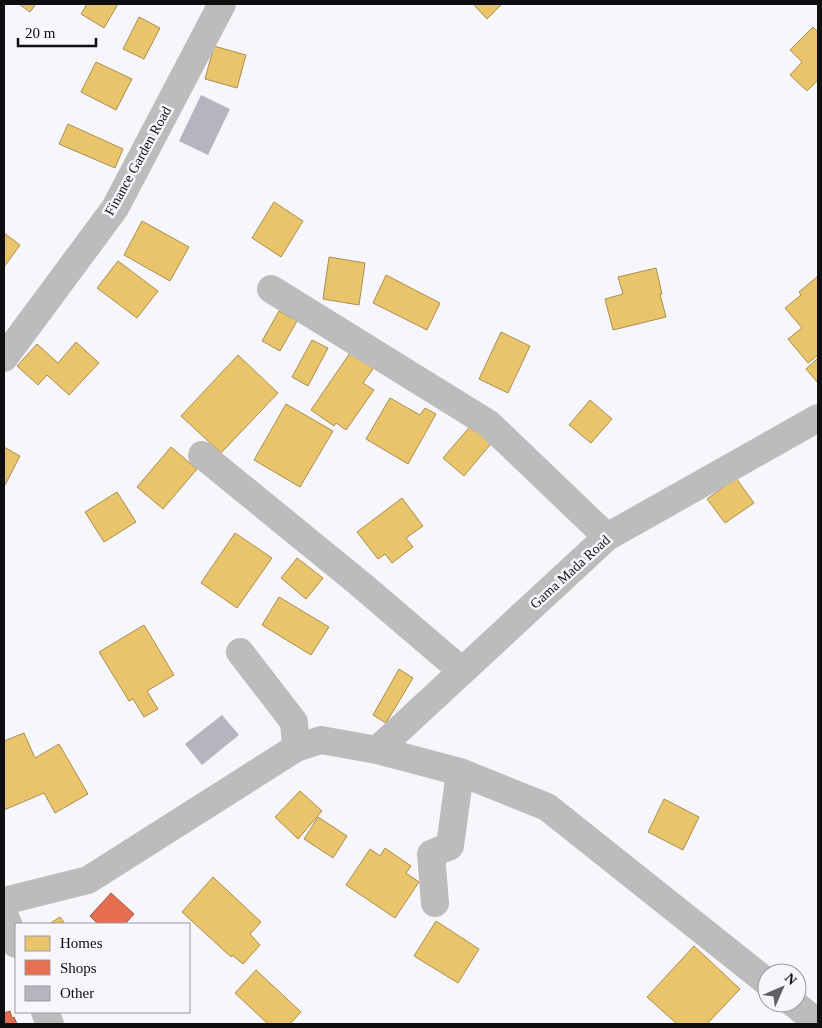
<svg xmlns="http://www.w3.org/2000/svg" width="822" height="1028" font-family="Georgia,serif">
	<style>
		.homes { fill: #e9c46a; stroke: #a88e4f }
		.shops { fill: #e76f51; stroke: #a6523e }
		.building { fill: #b5b4c1 }
		.lines { fill: none; stroke-linecap: round; stroke-linejoin: round }
		.minor { stroke: #bcbcbd; stroke-width: 28 }
		.labels { text-anchor: middle; dominant-baseline: central; stroke-width: 5; stroke-linejoin: round; paint-order: stroke }
		.street-label { font-size: 14px; fill: #0f0f11; stroke: #f6f6fc }
	</style>
	<rect width="100%" height="100%" fill="#f7f7fb"/>
	<!-- homes -->
	<g class="homes">
		<path d="M19,4H36L30,12Z"/>
		<path d="M87,4H118L104,28L81,14Z"/>
		<path d="M473,4H502L487,19Z"/>
		<path d="M139,17L160,28L144,59L123,49Z"/>
		<path d="M813,27L818,32V80L807,91L790,75L802,62L790,50Z"/>
		<path d="M214,46L246,55L237,88L205,79Z"/>
		<path d="M96,62L132,79L116,110L81,92Z"/>
		<path d="M68,124L123,149L115,168L59,144Z"/>
		<path d="M274,202L303,221L281,257L252,238Z"/>
		<path d="M142,221L189,247L170,281L124,255Z"/>
		<path d="M4,233L20,245L4,267Z"/>
		<path d="M329,257L365,263L359,305L323,299Z"/>
		<path d="M118,261L158,291L137,318L97,288Z"/>
		<path d="M656,268L662,294H660L666,317L613,330L605,299L623,294L618,277Z"/>
		<path d="M386,275L440,303L427,330L373,303Z"/>
		<path d="M818,276V355L808,363L788,339L802,328L785,308L801,295L799,292Z"/>
		<path d="M279,311L297,321L280,351L262,341Z"/>
		<path d="M501,332L530,346L508,393L479,379Z"/>
		<path d="M312,340L328,348L308,386L292,377Z"/>
		<path d="M76,342L99,363L69,395L47,375L38,385L17,366L37,344L58,363Z"/>
		<path d="M352,350L375,366L363,383L374,390L346,430L336,423L334,426L311,410Z"/>
		<path d="M238,355L278,393L221,453L181,416Z"/>
		<path d="M818,358V383L806,369Z"/>
		<path d="M390,398L420,415L425,408L436,414L408,464L366,439Z"/>
		<path d="M590,400L612,419L591,443L569,425Z"/>
		<path d="M286,404L333,431L300,487L254,460Z"/>
		<path d="M473,423L494,440L464,476L443,458Z"/>
		<path d="M4,447L20,456L5,485L4,484Z"/>
		<path d="M171,447L197,469L163,509L137,487Z"/>
		<path d="M736,478L754,503L725,523L707,499Z"/>
		<path d="M117,492L136,522L104,542L85,512Z"/>
		<path d="M402,498L423,526L406,538L413,547L392,563L385,554L378,559L357,532Z"/>
		<path d="M235,533L272,558L237,608L201,583Z"/>
		<path d="M297,558L323,578L306,599L281,578Z"/>
		<path d="M279,597L329,627L311,655L262,625Z"/>
		<path d="M144,625L174,675L147,691L158,709L144,717L133,699L129,701L99,652Z"/>
		<path d="M399,669L413,678L386,723L373,715Z"/>
		<path d="M24,733L35,758L59,744L88,794L55,813L44,793L4,810V741Z"/>
		<path d="M300,791L322,811L298,839L275,817Z"/>
		<path d="M664,799L699,817L683,850L648,832Z"/>
		<path d="M318,817L347,836L333,858L304,839Z"/>
		<path d="M385,848L411,866L406,873L419,882L395,918L346,885L370,849L380,856Z"/>
		<path d="M213,877L261,922L250,934L260,945L243,964L232,955L231,957L182,912Z"/>
		<path d="M60,917L65,924H49Z"/>
		<path d="M436,921L479,949L458,983L414,956Z"/>
		<path d="M694,946L740,989L707,1024H677L647,997Z"/>
		<path d="M256,970L301,1012L290,1024H268L235,993Z"/>
	</g>
	<!-- shops -->
	<g class="shops">
		<path d="M111,893L134,914L125,924H98L90,916Z"/>
		<path d="M10,1011L12,1018L14,1017L17,1024H4V1013Z"/>
	</g>
	<!-- building -->
	<g class="building">
		<path d="M201,95L230,109L208,155L179,141Z"/>
		<path d="M222,715L239,735L202,765L185,744Z"/>
	</g>
	<g class="lines">
		<!-- minor -->
		<g class="minor">
			<path d="M271,289L489,424L607,537"/>
			<path d="M4,358L115,208L222,4"/>
			<path d="M202,455L359,583L462,671"/>
			<path d="M240,652L294,722L296,748"/>
			<path d="M377,750L607,537L818,418"/>
			<path d="M4,901L88,880L296,748L321,740L377,750L460,772L547,807L767,982"/>
			<path d="M435,903L431,854L450,846L460,772"/>
			<path d="M4,914L16,944"/>
			<path d="M793,1003L818,1023"/>
			<path d="M45,1012L50,1024"/>
		</g>
	</g>
	<g class="labels">
		<!-- street labels -->
		<g class="street-label">
			<text transform="translate(138 161) rotate(-61)">Finance Garden Road</text>
			<text transform="translate(570 572) rotate(-42)">Gama Mada Road</text>
		</g>
	</g>
	<!-- border -->
	<rect width="822" height="1028" fill="none" stroke="#0f0f11" stroke-width="10"/>
	<!-- legend -->
	<rect x="15" y="923" width="175" height="90" fill="#f6f6fc" stroke="#9a9a9e"/>
	<rect x="25" y="936" width="25" height="15" fill="#e9c46a" stroke="#9a9a9e"/>
	<text x="60" y="948" font-size="15" fill="#0f0f11">Homes</text>
	<rect x="25" y="960" width="25" height="15" fill="#e76f51" stroke="#9a9a9e"/>
	<text x="60" y="973" font-size="15" fill="#0f0f11">Shops</text>
	<rect x="25" y="986" width="25" height="15" fill="#b5b4c1" stroke="#9a9a9e"/>
	<text x="60" y="998" font-size="15" fill="#0f0f11">Other</text>
	<!-- north arrow -->
	<g transform="translate(782 988) rotate(45)"><circle r="24" fill="#f6f6fc" stroke="#9a9a9e"/>
	<path d="M0-4L9 19L0 12L-9 19Z" fill="#606063"/>
	<text y="-8" font-size="14" font-weight="bold" text-anchor="middle" fill="#0f0f11">N</text>
	</g>
	<!-- scale -->
	<path d="M18 38v8h78v-8" fill="none" stroke="#0f0f11" stroke-width="2.5"/>
	<text x="25" y="38" font-size="15" fill="#0f0f11" stroke="#f6f6fc" stroke-width="4" paint-order="stroke">20 m</text>
</svg>
